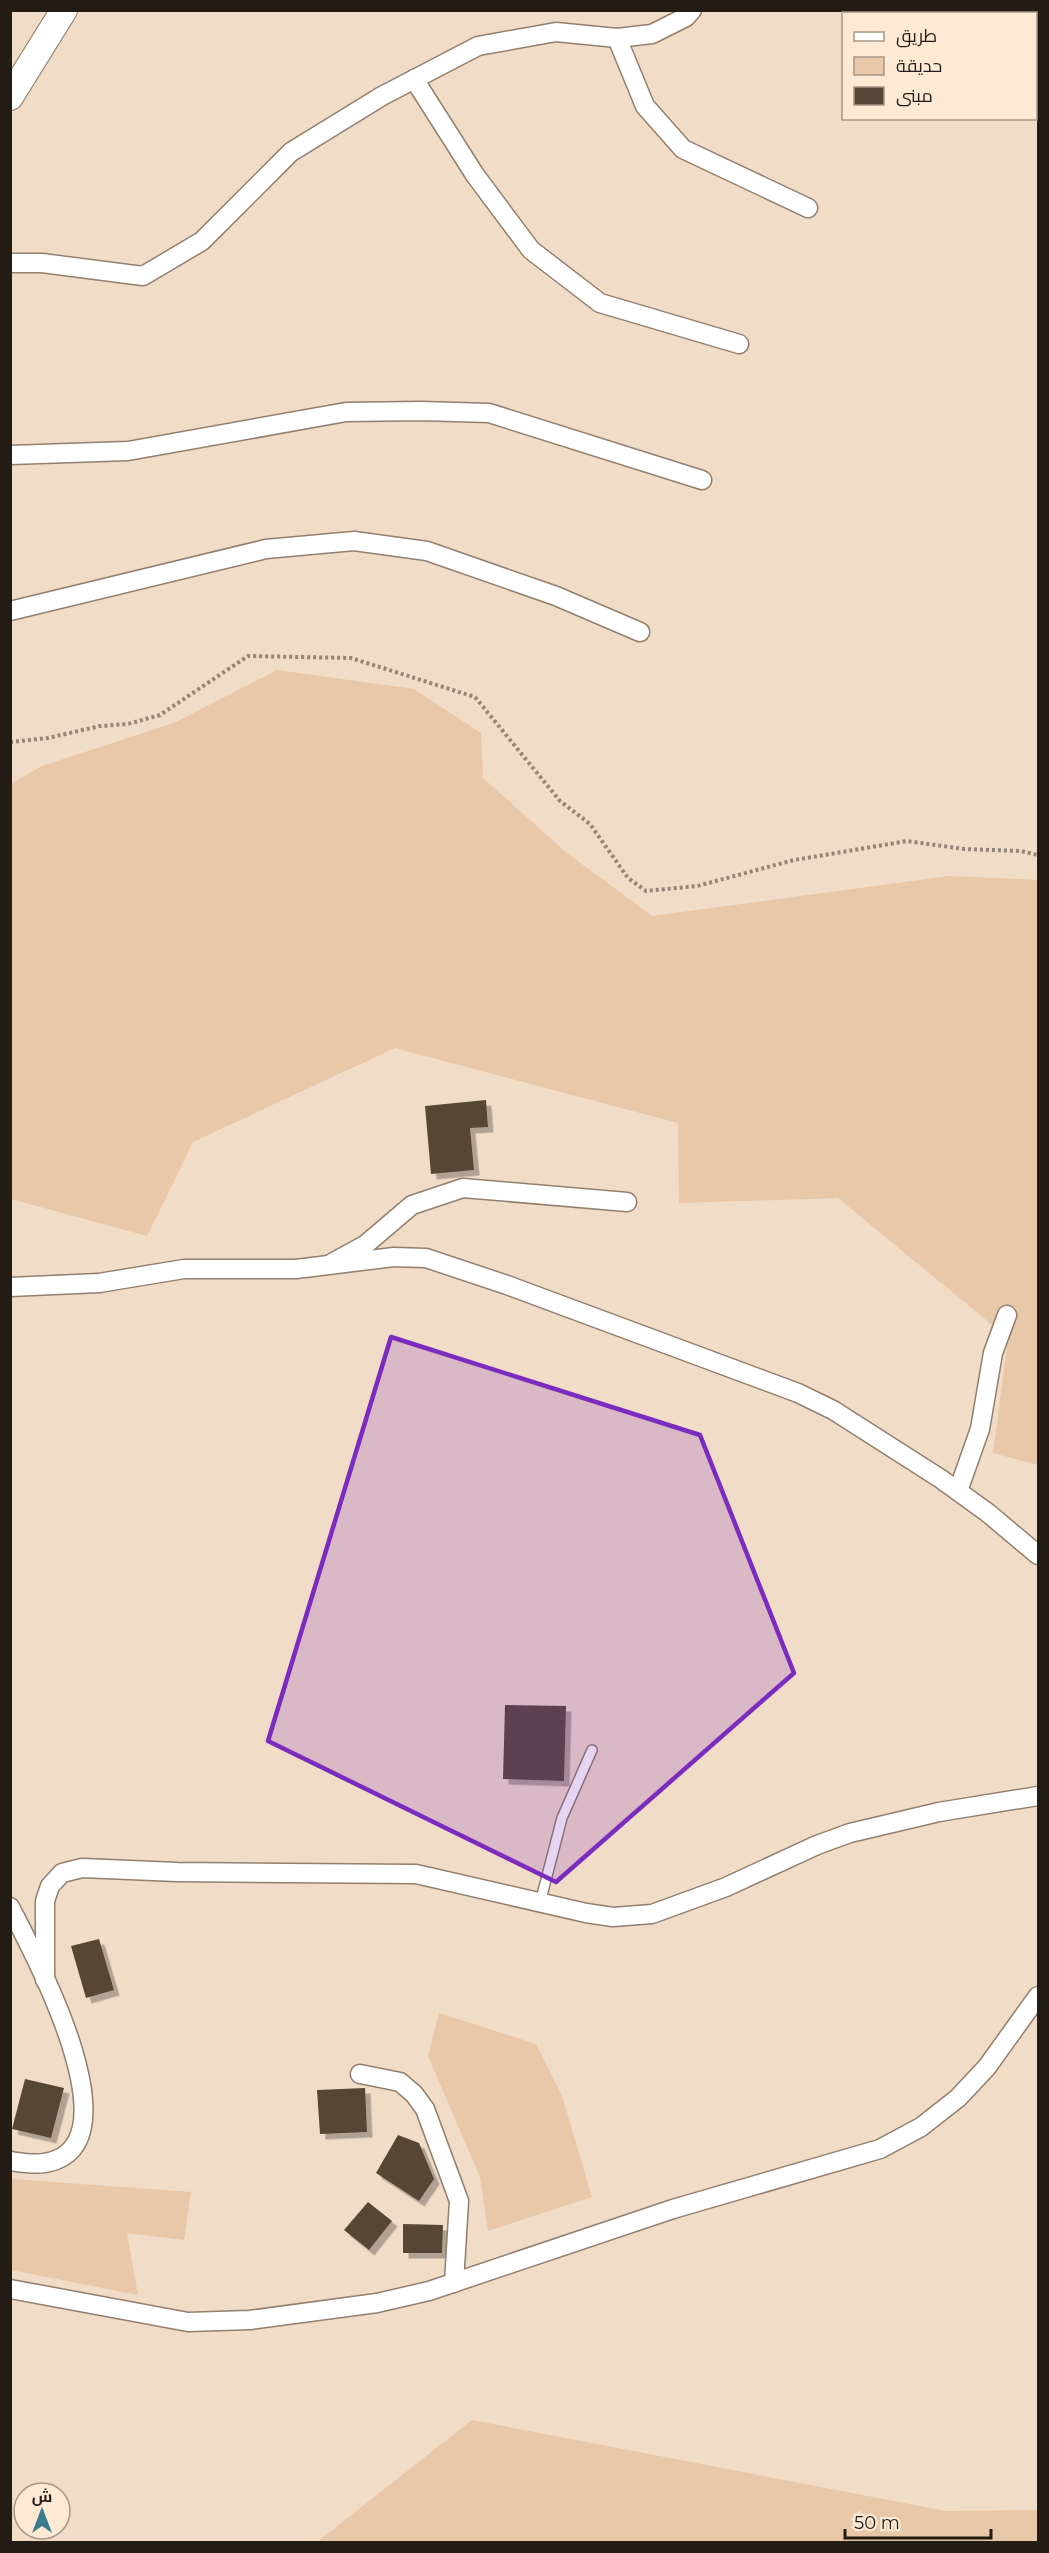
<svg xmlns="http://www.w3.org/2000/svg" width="1049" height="2553" font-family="Montserrat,Cairo,sans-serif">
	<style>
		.green { fill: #e8c8a8 }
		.building { fill: #564635; filter: url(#shadow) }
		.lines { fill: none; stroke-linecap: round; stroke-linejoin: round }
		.lane-casing { stroke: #927f6d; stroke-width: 12 }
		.street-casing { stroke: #927f6d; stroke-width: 21 }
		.secondary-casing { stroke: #927f6d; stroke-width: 28 }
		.path { stroke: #948576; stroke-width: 4; stroke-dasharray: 3 3; stroke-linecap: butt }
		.lane { stroke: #fff; stroke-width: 9 }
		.street { stroke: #fff; stroke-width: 18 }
		.secondary { stroke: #fff; stroke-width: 26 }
		.marked { fill: #7b2cbf; fill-opacity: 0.2; stroke: #7b2cbf; stroke-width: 4.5; stroke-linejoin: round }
	</style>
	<defs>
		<filter id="shadow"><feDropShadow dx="5.5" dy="5.5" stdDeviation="0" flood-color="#0004"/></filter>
	</defs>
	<rect width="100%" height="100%" fill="#f0dcc7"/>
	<!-- green -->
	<g class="green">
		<path d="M277,670L414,689L481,733L483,778L567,853L652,916L949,876L1038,880V1465L993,1453L1008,1338L838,1198L679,1203L678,1123L395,1048L193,1142L147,1236L11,1199L10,784L42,766L174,723Z"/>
		<path d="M439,2013L536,2044L562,2096L592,2197L488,2231L480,2177L428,2056Z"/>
		<path d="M11,2179L191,2192L184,2240L127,2233L138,2295L11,2270Z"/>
		<path d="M472,2420L946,2511L1038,2510V2542H317Z"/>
	</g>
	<!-- building -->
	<g class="building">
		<path d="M486,1100L488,1127L470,1128L474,1170L431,1174L425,1106Z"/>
		<path d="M505,1705L566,1706L564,1781L503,1779Z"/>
		<path d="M99,1939L114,1990L86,1998L71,1946Z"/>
		<path d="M25,2079L64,2088L51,2138L12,2129Z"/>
		<path d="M365,2088L367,2132L320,2134L317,2090Z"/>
		<path d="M398,2135L419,2143L434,2179L419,2201L376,2173Z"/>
		<path d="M368,2202L392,2221L369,2250L344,2230Z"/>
		<path d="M403,2224L443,2225L442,2253H403Z"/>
	</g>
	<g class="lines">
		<defs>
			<path id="lane" d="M540,1903L562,1818L592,1750"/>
			<g id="street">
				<path d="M617,38L645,106L683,149L808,208"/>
				<path d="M414,79L475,175L531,250L600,303L739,344"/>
				<path d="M10,263H42L143,276L202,241L291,152L382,96L478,46L556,32L617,38L652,34L686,17L692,10"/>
				<path d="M10,455L128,451L346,412L421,411L489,413L702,480"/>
				<path d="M10,611L266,549L354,541L427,551L556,596L640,632"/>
				<path d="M332,1263L365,1245L412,1205L463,1188L627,1202"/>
				<path d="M10,1287L99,1283L184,1269H296L394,1257L426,1258L507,1285L693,1354L798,1393L833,1410L941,1479L988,1513L1038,1555"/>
				<path d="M958,1491L980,1429L993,1353L1007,1315"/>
				<path d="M10,1907C33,1951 130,2131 56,2160C41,2166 25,2163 10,2161"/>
				<path d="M45,1980V1901L50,1886L62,1873L82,1868L177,1872L416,1874L586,1913L613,1917L652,1914L726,1887L817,1845L850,1833L939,1812L1038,1796"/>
				<path d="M360,2074L400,2082L414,2094L425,2109L459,2201L454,2283"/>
				<path d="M10,2289L188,2322L250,2320L377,2303L429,2291L673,2209L880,2149L921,2127L958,2098L987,2067L1038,1996"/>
			</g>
			<path id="secondary" d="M10,97L64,10"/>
		</defs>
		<!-- lane casing -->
		<use href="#lane" class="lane-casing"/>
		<!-- street casing -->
		<use href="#street" class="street-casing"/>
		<!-- secondary casing -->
		<use href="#secondary" class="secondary-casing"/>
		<!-- path -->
		<path class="path" d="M10,742L48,738L100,726L128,724L160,715L248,656L351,658L475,697L560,801L590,824L628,878L646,891L697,886L794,860L907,841L964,849L1021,851L1038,855"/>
		<!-- lane -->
		<use href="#lane" class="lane"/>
		<!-- street -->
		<use href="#street" class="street"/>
		<!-- secondary -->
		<use href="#secondary" class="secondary"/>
	</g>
	<!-- marked area -->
	<path class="marked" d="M391,1337L700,1435L794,1673L556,1882L268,1741Z"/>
	<!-- border -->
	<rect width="1049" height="2553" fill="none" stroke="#231c14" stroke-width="24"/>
	<!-- legend -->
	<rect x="842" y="12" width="195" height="108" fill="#fde9d4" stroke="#a69787" stroke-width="1.5"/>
	<rect x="854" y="32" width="30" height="9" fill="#ffffff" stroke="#a69787" stroke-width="1.5"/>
	<text x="896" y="42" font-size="18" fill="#231c14">طريق</text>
	<rect x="854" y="57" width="30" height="18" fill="#e8c8a8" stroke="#a69787" stroke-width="1.5"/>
	<text x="896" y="72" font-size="18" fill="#231c14">حديقة</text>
	<rect x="854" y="87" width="30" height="18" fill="#564635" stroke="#a69787" stroke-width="1.5"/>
	<text x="896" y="102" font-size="18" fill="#231c14">مبنى</text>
	<!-- north arrow -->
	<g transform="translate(42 2511)"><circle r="28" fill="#fde9d4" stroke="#a69787" stroke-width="1.5"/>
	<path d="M0-4.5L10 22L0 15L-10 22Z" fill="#3a7e8e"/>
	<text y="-9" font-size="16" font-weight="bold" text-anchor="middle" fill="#231c14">ش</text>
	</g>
	<!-- scale -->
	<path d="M845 2529v9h146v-9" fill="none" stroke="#231c14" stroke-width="3"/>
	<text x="854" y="2529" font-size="18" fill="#231c14" stroke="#fde9d4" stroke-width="4.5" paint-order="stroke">50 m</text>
</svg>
